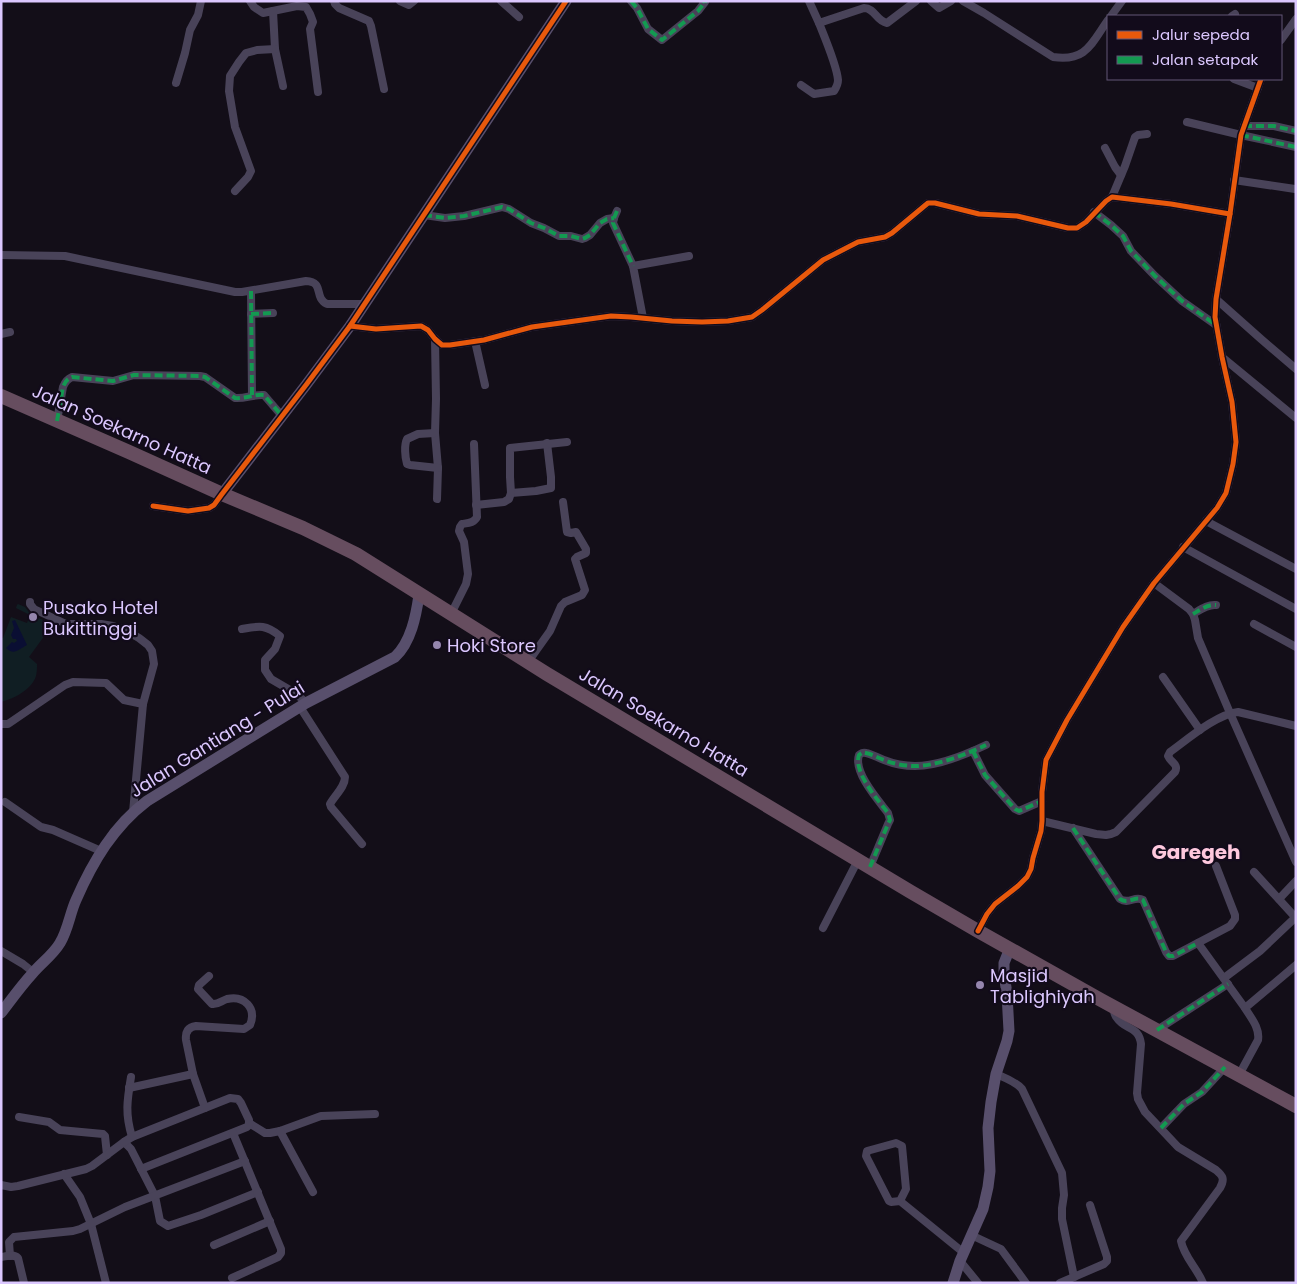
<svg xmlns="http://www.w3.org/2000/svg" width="1297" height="1284" font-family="Poppins,sans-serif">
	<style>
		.green { fill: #101e23 }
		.water { fill: #0a0e33 }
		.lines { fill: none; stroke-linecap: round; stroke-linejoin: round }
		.street { stroke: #494359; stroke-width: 8 }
		.secondary { stroke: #584f6c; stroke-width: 11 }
		.highway { stroke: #664d5f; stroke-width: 14 }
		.quiet { stroke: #139951; stroke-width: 4; stroke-dasharray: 8 4; stroke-linecap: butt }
		.cycleway-casing { stroke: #120b1b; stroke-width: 8 }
		.cycleway { stroke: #e8590c; stroke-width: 5 }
		.poi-dot { fill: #9586ae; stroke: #120b1b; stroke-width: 2 }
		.labels { text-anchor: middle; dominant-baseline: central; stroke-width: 4.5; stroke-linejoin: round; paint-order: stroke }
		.street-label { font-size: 18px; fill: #dbc7fe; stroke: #120b1b }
		.poi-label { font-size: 18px; fill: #dbc7fe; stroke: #120b1b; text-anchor: start }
		.quarter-label { font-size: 20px; font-weight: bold; fill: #fec8dd; stroke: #120b1b }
	</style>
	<rect width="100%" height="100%" fill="#130e18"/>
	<!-- green -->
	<path class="green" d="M18,604L25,607L31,615L53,624L29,657L37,664C37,667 37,672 36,676C32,689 14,699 1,702V638H3L11,617L27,623L30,615L16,608L17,605Z"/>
	<!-- water -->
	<path class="water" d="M15,620L27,645C19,649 14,656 6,648L12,642L14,643L17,641L16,639H13L11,635L14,628L12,621Z"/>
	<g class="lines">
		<!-- street -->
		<g class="street">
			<path d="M250,1L254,7L263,13L297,6L306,7L310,14L313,22L310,29L318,92"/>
			<path d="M334,1L335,4L339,8L369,21L371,26L384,89"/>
			<path d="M400,1L409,5L414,1"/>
			<path d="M501,1L519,17"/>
			<path d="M631,1L637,8L648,29L662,40L698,11L705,2L703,1"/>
			<path d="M809,1L819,23L864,8C875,8 876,21 887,23L916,1"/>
			<path d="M931,1L939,8L951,1"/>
			<path d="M963,1L984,13L1053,57C1086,62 1091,44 1108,20"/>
			<path d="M273,11L275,49L283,86"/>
			<path d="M1111,16L1122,1"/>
			<path d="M1232,16L1235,14"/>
			<path d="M1281,40L1296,19"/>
			<path d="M1234,79L1258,88"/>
			<path d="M176,83L185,53L190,30L198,15L201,1"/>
			<path d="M801,85L814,94L834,91C836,88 838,85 838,80C837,66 825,38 819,23"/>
			<path d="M1187,122L1241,135L1296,147"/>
			<path d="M1244,126H1274L1296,131"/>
			<path d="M1105,148L1115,167L1121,175"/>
			<path d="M1234,180L1295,189"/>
			<path d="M235,191L248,177L251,171L235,127L229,91L230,76L239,62L246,53L257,50L275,49"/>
			<path d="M1112,197L1125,166L1135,137L1138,135L1147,134"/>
			<path d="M617,211L614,218L613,223L633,266"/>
			<path d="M1094,212L1111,225L1123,236L1131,251L1155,276L1182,301L1216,325"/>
			<path d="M424,215L445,218L464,216L502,207L509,209L531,223L544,228L559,236H571L582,239L585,238L590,235L600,223L607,219L614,218"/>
			<path d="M1,255L65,256L235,292H242L306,281C325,282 313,297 327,304H364"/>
			<path d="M251,291L252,396"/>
			<path d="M1216,299L1261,339L1296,369"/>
			<path d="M251,314L273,313"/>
			<path d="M643,318L633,266L689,256"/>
			<path d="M350,326L376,329L421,326L428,330L435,339L442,345H450L484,340L532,327L611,316L631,317L672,321L702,322L728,321L752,317L762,310L823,260L858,242L885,237L892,233L928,203H935L979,214L1017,216L1068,228H1077L1086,222L1106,201L1112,197L1171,204L1230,214"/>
			<path d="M1,334L10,332"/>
			<path d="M435,339L436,399L435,433L438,468L437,499"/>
			<path d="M475,341L485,385"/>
			<path d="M1222,357L1296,418"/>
			<path d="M57,421L63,387C65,382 67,379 72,377L113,381L134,375L200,376L205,377L235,398C245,399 254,394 264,395L282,416"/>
			<path d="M435,433L418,434L407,439C404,445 405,457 407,464L410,465L438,468"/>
			<path d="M511,493L536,491L551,488V477L547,443"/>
			<path d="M476,505L504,502L509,499L511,493L510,477V448L567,442"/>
			<path d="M153,506L188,511L209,508L214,505L222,494"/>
			<path d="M1206,521L1296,569"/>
			<path d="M1183,547L1296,609"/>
			<path d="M1154,583L1189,609L1193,614L1195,620L1198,638L1230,713L1296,862"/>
			<path d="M30,602V604L34,609L66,624H101L113,626L127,631L139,638L148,645L152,651L154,664L143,704L133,812"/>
			<path d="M451,614L466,584L468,574L464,542L459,531L460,527L462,524C468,523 474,523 477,517L474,444"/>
			<path d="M1193,614C1200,610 1208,604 1216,605"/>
			<path d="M1254,624L1296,647"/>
			<path d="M242,629C259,626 265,624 280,636L275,649L265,660V670L271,679L295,693L302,699L306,703"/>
			<path d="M528,662L550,631L561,606L565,602L582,595L585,590L575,559L577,557L586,553V549L576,532L571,533L567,532L563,502"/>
			<path d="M1163,677L1200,730"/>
			<path d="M300,707L345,777C345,787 335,795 330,804L331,807L362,844"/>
			<path d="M1,724H8L65,685L73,682L106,683L124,700L143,704"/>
			<path d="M973,751L985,775L1015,809L1019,811L1042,801"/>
			<path d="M5,802L41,827L53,830L101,851"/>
			<path d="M1042,821L1096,834L1106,835L1111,834L1116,832L1175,772C1179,764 1171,763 1168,756L1170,752C1188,739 1217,714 1238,712L1296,726"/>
			<path d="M1073,828L1120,899C1129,905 1135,895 1143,900L1166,952L1169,956H1173L1230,926L1235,919V915L1216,866"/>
			<path d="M870,867L888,824L890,820L888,813C878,800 853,772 859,755C862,753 862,752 866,753C872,754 878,758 884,760C894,764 905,766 915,766C937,766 967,754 986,745"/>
			<path d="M1254,872L1296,918"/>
			<path d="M1279,899L1296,881"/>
			<path d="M823,928L858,860"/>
			<path d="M978,931L987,914L995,904L1018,886L1027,877L1031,869L1033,858L1041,831L1042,821V792L1046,760L1067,720L1123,627L1154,583L1217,508L1226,493L1233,464L1236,442L1232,402L1222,357L1215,317L1216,299L1230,214L1241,135L1261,79"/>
			<path d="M1198,943L1245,1008"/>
			<path d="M1,951L23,964L33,972"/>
			<path d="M1224,978L1260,951L1296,917"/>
			<path d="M1113,1007C1114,1011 1114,1015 1117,1018C1125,1030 1139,1026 1141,1044L1137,1093L1138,1099L1145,1112L1178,1147L1216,1170C1223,1176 1225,1179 1220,1188L1181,1241C1184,1257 1197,1268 1203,1283"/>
			<path d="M1157,1030L1228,984"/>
			<path d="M996,1074C1005,1078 1015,1081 1022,1089L1062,1173L1064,1195L1062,1208V1219L1074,1277"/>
			<path d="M1239,1075L1258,1040C1260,1028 1251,1018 1245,1008L1296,965"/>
			<path d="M131,1077C127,1101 125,1114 132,1137"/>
			<path d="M129,1088L193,1074"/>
			<path d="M205,1108L193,1074L186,1040C185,1032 188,1027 196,1026L244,1029L250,1025C257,1008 244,995 227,999C221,1001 218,1005 212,1004L198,989L199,985L209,976"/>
			<path d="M19,1117L49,1122L60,1130L103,1134L105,1136L107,1155"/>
			<path d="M249,1123L265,1133H270L280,1131L321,1116L375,1114"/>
			<path d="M1161,1128L1184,1104L1202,1092L1225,1067"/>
			<path d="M280,1131L313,1192"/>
			<path d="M124,1142L131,1149L155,1196L160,1221L168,1226L201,1215L258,1192"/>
			<path d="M64,1174L80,1197L91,1224L106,1283"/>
			<path d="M1,1185L11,1187L18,1186L86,1169L92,1166L124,1142L132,1137L230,1098L238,1099L241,1103L249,1120V1125L247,1127L141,1169"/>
			<path d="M900,1201L906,1189L902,1146L896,1143L867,1151L866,1156L889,1201L891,1202L900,1201L964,1253"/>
			<path d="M971,1235L1001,1249L1026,1283"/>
			<path d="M214,1245L270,1221"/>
			<path d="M10,1256L9,1242L14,1237L73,1231L80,1229L125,1207L245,1161"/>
			<path d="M1,1257C7,1256 14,1254 18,1258L24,1283"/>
			<path d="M960,1261L978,1283"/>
			<path d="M232,1278L278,1257L281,1253V1249L233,1133"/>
			<path d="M1060,1283L1104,1264L1107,1261V1257L1090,1205"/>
		</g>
		<!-- secondary -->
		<g class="secondary">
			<path d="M222,494L306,385L350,326L566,1"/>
			<path d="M1,1013C11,1000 21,986 32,974C41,963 53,955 60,943C68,930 70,913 76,900C93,861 114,826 147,801L306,703L395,657C411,642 416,616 419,595"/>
			<path d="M953,1283L960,1261L983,1209L988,1187L990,1171L988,1128L991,1102L996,1074L1007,1041L1009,1031L1007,994L1004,974V963L1010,948"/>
		</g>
		<!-- highway -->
		<path class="highway" d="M1,396L129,452L222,494L303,528L356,554L547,674L911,892L978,931L1101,1000L1296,1106"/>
		<!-- quiet -->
		<g class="quiet">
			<path d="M631,1L637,8L648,29L662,40L698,11L705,2L703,1"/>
			<path d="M1244,126H1274L1296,131"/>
			<path d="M1241,135L1296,147"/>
			<path d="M617,211L614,218L613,223L633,266"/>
			<path d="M1094,212L1111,225L1123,236L1131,251L1155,276L1182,301L1216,325"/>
			<path d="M424,215L445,218L464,216L502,207L509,209L531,223L544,228L559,236H571L582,239L585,238L590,235L600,223L607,219L614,218"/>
			<path d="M251,291L252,396"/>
			<path d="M251,314L273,313"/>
			<path d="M57,421L63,387C65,382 67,379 72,377L113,381L134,375L200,376L205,377L235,398C245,399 254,394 264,395L282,416"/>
			<path d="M1193,614C1200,610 1208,604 1216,605"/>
			<path d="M973,751L985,775L1015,809L1019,811L1042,801"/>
			<path d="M1073,828L1120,899C1129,905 1135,895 1143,900L1166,952L1169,956H1173L1198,943"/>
			<path d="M870,867L888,824L890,820L888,813C878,800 853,772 859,755C862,753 862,752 866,753C872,754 878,758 884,760C894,764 905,766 915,766C937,766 967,754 986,745"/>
			<path d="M1157,1030L1228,984"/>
			<path d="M1161,1128L1184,1104L1202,1092L1225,1067"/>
		</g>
		<defs>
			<g id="cycleway">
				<path d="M350,326L376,329L421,326L428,330L435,339L442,345H450L484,340L532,327L611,316L631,317L672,321L702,322L728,321L752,317L762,310L823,260L858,242L885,237L892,233L928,203H935L979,214L1017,216L1068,228H1077L1086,222L1106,201L1112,197L1171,204L1230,214"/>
				<path d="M153,506L188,511L209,508L214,505L222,494L306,385L350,326L566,1"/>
				<path d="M978,931L987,914L995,904L1018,886L1027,877L1031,869L1033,858L1041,831L1042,821V792L1046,760L1067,720L1123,627L1154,583L1217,508L1226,493L1233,464L1236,442L1232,402L1222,357L1215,317L1216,299L1230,214L1241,135L1261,79"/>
			</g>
		</defs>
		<!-- cycleway casing -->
		<use href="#cycleway" class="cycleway-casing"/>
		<!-- cycleway -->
		<use href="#cycleway" class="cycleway"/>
	</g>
	<!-- markers -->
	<g class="poi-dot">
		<circle cx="33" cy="617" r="5"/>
		<circle cx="437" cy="645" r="5"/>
		<circle cx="980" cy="985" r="5"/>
	</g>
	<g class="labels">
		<!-- street labels -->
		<g class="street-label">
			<text transform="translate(122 429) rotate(24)">Jalan Soekarno Hatta</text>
			<text transform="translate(664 722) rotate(31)">Jalan Soekarno Hatta</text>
			<text transform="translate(217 739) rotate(-32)">Jalan Gantiang - Pulai</text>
		</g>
		<!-- poi labels -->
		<g class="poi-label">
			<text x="43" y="607">Pusako Hotel<tspan x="43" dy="21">Bukittinggi</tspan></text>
			<text x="447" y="645">Hoki Store</text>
			<text x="990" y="975">Masjid<tspan x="990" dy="21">Tablighiyah</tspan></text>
		</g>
		<!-- quarter labels -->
		<g class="quarter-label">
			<text x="1196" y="852">Garegeh</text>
		</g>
	</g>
	<!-- border -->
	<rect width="1297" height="1284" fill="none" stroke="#dbc7fe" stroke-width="5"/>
	<!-- legend -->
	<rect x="1107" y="15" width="175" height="65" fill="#120b1b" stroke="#625676"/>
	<rect x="1117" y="31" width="25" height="8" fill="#e8590c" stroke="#625676"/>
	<text x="1152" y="40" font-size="15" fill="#dbc7fe">Jalur sepeda</text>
	<rect x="1117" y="56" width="25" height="8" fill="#139951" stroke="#625676"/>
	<text x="1152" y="65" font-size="15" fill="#dbc7fe">Jalan setapak</text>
</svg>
